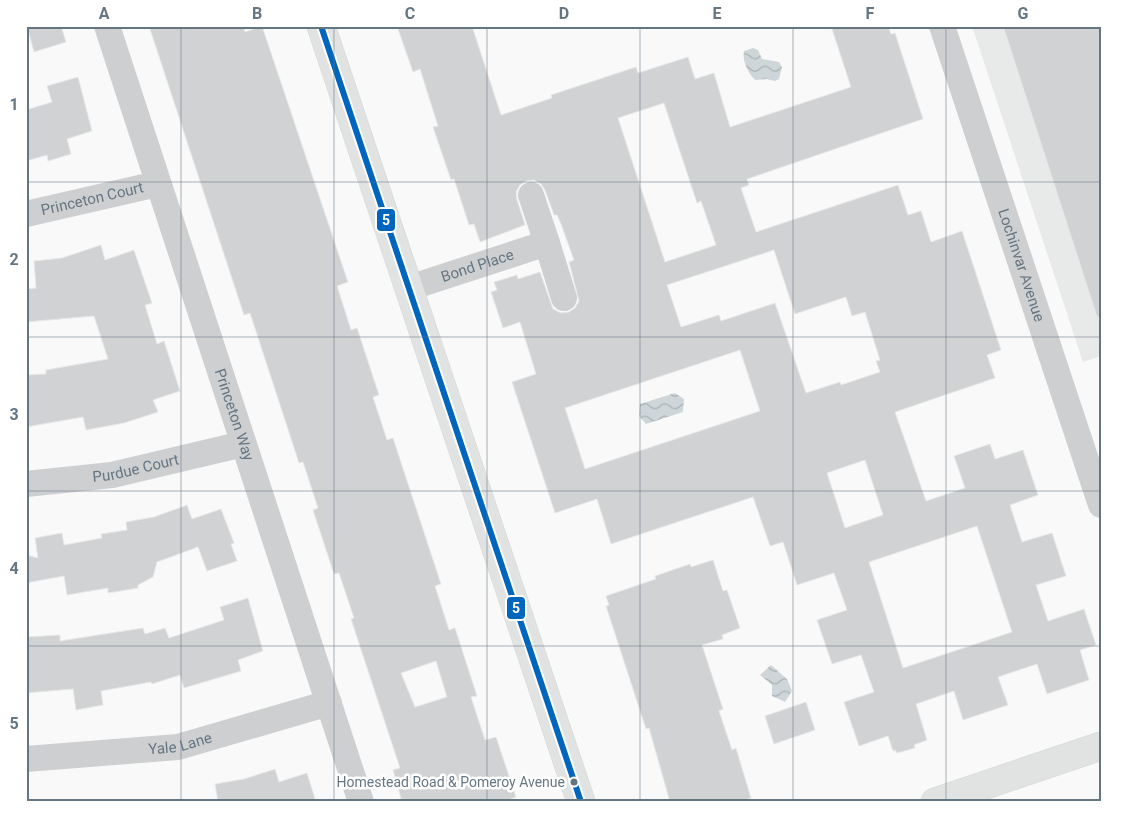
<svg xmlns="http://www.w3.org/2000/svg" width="1127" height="828" font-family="Roboto,sans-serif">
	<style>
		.built { fill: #e8e9e9 }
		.water { fill: url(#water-waves) }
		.building { fill: #d0d2d3; stroke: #e8e8e8; fill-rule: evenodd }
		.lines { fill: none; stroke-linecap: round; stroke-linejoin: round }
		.secondary-casing { stroke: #d5d6d7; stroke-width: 29 }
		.street { stroke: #cecfd0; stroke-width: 26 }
		.secondary { stroke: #e1e2e2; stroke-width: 28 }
		.bus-1-casing { stroke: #fff; stroke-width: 10 }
		.bus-1 { stroke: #0065bd; stroke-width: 6 }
		.grid { fill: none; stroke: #657683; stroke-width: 1; stroke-opacity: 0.55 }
		.bus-dot { fill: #657683; stroke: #fff; stroke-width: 2 }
		.labels { text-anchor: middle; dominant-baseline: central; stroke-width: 5; stroke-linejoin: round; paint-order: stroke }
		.bus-label { font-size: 14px; fill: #657683; stroke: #fff; text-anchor: end }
		.street-label { font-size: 15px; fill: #657683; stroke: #fff }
		.line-badge { stroke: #fff; stroke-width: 2 }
		.badge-label { font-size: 14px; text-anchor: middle; font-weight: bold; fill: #fff }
		.neatline { fill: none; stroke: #657683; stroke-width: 2 }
		.grid-label { font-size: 16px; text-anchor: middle; font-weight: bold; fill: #657683 }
	</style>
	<defs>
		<pattern id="water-waves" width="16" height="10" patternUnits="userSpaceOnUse" patternTransform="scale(1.25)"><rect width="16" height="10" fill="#ced6d9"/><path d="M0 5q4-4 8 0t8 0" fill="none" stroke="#abb2b5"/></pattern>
	</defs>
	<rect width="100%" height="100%" fill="#f9f9f9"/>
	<!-- built -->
	<path class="built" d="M972,26H1101V356L1083,362Z"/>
	<!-- water -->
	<g class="water">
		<path d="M753,48L758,50L762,59L779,62L782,67L779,79L775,81L767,79L755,80C748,73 742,61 744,51Z"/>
		<path d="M675,393L684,399L683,412L646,424L639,416L640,404Z"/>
		<path d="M771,665L787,679L792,691L785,702L772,696V685L760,675Z"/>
	</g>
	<!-- building -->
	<g class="building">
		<path d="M27,26H61L66,42L34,52Z"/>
		<path d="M149,26H243L245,32L262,26L348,282L337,286L351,330L357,328L379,395L373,397L387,440L393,438L441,584L435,586L449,630L455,628L477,696L471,697L485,740L496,737L516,797L503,802H402L393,770L400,768L351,619L354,618L339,573L334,574L313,510L318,508L303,462L299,463L250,313L244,315ZM436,661L447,697L415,707L401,673Z"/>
		<path d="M397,26H472L501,115L552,98L551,95L636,67L638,73L688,57L695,79L714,73L730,127L851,87L831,26H888L891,34L895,33L923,119L747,179L749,185L741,188L756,232L898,185L908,215L921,211L931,242L962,231L1001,350L987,355L995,378L895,412L926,501L965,488L954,456L990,444L995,459L1023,450L1038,495L1010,505L1022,542L1052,533L1066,576L1036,585L1048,621L1084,609L1096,645L1080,650L1089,680L1047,694L1037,664L998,677L1008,705L963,720L954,691L916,704L927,740L914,745L915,748L897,753L895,750L893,751L888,736L859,746L844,702L874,692L867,672L861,655L832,664L817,620L847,610L834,573L797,585L783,542L770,546L753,497L611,544L597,499L555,513L512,382L536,374L520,322L503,328L491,292L497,290L494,282L517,275L518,279L540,272L553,309L561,313L569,312L575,308L579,301L569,262L574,260L561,224L557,215H554L545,190L541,184L534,180L526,181L520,185L516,192L517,200L525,225L480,242L474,224L469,225L454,179L451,180L433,127L438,126L420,69L413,72ZM664,103L697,203L701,201L716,245L665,262L618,118ZM774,250L795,314L846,297L852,316L865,312L880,360L876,361L880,372L841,385L840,382L806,393L775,303L721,321L719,315L681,327L667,285ZM740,350L760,411L585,469L565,408ZM865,460L883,515L845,528L827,473ZM977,526L1012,632L903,668L869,562Z"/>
		<path d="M1003,26H1101V316L1097,317Z"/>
		<path d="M78,77L92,131L67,139L71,154L48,161L47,155L26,161V110L52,102L47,86Z"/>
		<path d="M101,245L105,260L134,250L152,303L145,305L157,344L164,341L180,391L153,400L158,412L124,423L86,430L83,417L26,427V375L46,374V370L108,359L94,316L26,322V289L36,288L34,261L62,258Z"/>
		<path d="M187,505L192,519L221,509L234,543L231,544L237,561L207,571L198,547L157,562L153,577L138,585V588L108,593V588L67,595L64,576L26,583V555L38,558L35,538L62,533L64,545L102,538L101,534L127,530L126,522L154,517Z"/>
		<path d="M713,560L723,591L727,590L740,628L722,635L723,639L702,645L723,709L719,711L732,750L736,748L751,798L739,802H670L649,728L646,729L606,606L609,605L606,596L656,579L655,576L690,564L691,567Z"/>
		<path d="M248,598L263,651L238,660L241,671L184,688L180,675L152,684L151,682L101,691L103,705L76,710L73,689L26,693V637L60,635V641L143,628L145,634L165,628L169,638L224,620L220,607Z"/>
		<path d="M806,702L815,730L774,744L765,716Z"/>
		<path d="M275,769L279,782L307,773L316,802H218L215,784L244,779Z"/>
	</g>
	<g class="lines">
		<defs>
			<g id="secondary">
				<path d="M321,26L581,802"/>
				<path d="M935,802L1101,746"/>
			</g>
		</defs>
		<!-- secondary casing -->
		<use href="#secondary" class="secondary-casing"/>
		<!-- street -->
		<g class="street">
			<path id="s1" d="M107,26L361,802"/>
			<path id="s2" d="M942,26L1101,505"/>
			<path id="s3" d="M26,214L157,184"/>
			<path d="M547,243L564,298"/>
			<path id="s4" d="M409,288L547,243L531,195"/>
			<path id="s5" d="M26,484L112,475L243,444"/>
			<path id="s6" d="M26,759L178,747L329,703"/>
		</g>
		<!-- secondary -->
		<use href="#secondary" class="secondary"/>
		<defs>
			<path id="bus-1" d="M321,26L581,802"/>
		</defs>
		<!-- bus-1 casing -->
		<use href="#bus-1" class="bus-1-casing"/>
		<!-- bus-1 -->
		<use href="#bus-1" class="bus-1"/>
	</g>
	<!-- grid -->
	<path class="grid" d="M181,26V802M334,26V802M487,26V802M640,26V802M793,26V802M946,26V802M26,182H1101M26,337H1101M26,491H1101M26,646H1101"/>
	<!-- markers -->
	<circle class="bus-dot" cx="574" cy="782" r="4.5"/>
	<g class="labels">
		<!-- bus labels -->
		<g class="bus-label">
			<text x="565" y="782">Homestead Road &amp; Pomeroy Avenue</text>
		</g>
		<!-- street labels -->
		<g class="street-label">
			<text stroke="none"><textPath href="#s3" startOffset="68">Princeton Court</textPath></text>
			<text stroke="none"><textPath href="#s4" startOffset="72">Bond Place</textPath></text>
			<text stroke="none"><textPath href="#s2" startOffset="252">Lochinvar Avenue</textPath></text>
			<text stroke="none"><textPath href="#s1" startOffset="409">Princeton Way</textPath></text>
			<text stroke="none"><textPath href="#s5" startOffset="111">Purdue Court</textPath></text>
			<text stroke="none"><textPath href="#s6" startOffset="155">Yale Lane</textPath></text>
		</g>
	</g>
	<g class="line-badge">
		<rect x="376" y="208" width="20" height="24" rx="5" fill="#0065bd"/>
		<rect x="506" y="596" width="20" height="24" rx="5" fill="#0065bd"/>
	</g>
	<g class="badge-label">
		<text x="386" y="225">5</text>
		<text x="516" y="613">5</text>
	</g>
	<!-- border -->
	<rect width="1127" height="828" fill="none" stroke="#ffffff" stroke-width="55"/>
	<rect x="28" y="28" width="1072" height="772" class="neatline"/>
	<g class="grid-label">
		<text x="104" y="19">A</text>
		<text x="257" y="19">B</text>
		<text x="410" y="19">C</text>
		<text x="564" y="19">D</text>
		<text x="717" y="19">E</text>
		<text x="870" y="19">F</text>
		<text x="1023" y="19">G</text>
		<text x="14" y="110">1</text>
		<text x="14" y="265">2</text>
		<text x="14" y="420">3</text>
		<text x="14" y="574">4</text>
		<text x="14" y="729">5</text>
	</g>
</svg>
